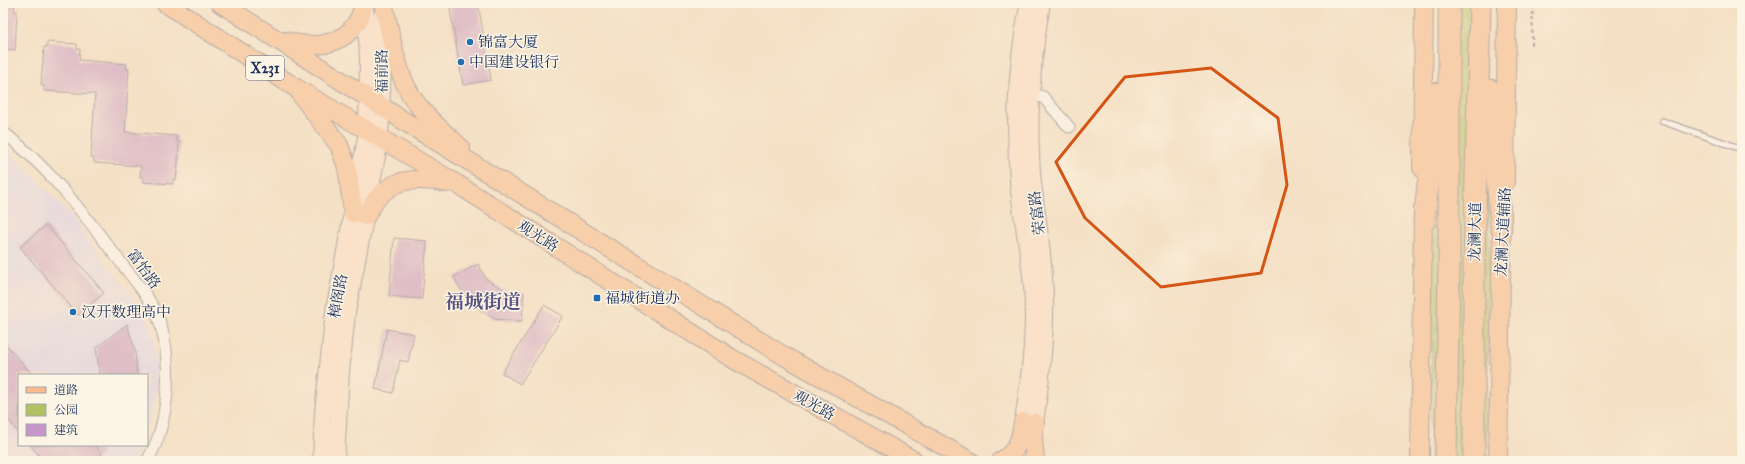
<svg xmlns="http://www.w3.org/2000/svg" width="1745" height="464" font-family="'IM FELL Great Primer','Noto Serif SC',serif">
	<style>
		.built { fill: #dcd5f6 }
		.green { fill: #b1c164; stroke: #667861 }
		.building { fill: #c695c9 }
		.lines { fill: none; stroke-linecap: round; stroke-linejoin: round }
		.lane-casing { stroke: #676d82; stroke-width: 8 }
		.street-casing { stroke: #676d82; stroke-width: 13 }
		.secondary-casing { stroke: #676d82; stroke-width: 18 }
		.primary-casing { stroke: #676d82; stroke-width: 20 }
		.highway-casing { stroke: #676d82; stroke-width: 23 }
		.path { stroke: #676d82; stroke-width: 2; stroke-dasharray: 3 3; stroke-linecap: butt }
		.lane { stroke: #fff; stroke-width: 5.5 }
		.street { stroke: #fff; stroke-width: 11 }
		.secondary { stroke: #fee3d1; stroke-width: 16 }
		.primary { stroke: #fcba8d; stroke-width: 18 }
		.highway { stroke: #fcba8d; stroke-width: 21 }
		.marked { fill: none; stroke: #d45514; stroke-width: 3; stroke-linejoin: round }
		.poi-dot { fill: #1f6fb2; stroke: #fcf5e5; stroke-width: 1.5 }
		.labels { text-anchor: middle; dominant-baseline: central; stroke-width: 3; stroke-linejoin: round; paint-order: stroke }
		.shield { fill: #fcf5e5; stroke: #5e6a86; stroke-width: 1 }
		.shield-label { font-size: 14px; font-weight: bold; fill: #1b2f5e }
		.poi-label { font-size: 15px; fill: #1b2f5e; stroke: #fcf5e5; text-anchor: start }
		.street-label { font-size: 15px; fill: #1b2f5e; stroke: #fcf5e5 }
		.district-label { font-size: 19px; font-weight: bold; fill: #575383; stroke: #fcf5e5 }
	</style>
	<rect width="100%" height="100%" fill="#fcf5e5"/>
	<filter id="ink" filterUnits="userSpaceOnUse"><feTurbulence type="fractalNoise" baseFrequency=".025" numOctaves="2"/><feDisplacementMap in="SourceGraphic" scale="8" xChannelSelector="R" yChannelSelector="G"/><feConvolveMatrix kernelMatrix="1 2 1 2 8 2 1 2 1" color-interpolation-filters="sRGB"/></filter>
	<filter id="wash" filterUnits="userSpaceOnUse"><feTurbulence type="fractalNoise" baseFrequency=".012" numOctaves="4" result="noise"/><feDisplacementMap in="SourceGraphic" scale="16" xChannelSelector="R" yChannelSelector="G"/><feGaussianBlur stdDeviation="0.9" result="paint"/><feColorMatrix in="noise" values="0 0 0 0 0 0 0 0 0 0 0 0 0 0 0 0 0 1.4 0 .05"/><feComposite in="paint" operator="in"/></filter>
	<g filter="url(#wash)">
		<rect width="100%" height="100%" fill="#f4e0c4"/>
		<!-- built -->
		<path class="built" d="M3,146L70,214L136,302L149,322L154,341L157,364L156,393L147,433V375H19V445H143L134,461H8L3,454Z"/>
		<!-- green -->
		<path class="green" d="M1457,3H1473L1490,215L1486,461H1430L1434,203Z"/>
		<g id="blocks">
			<!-- building -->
			<g class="building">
				<path d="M449,3H478L491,80L463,85Z"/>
				<path d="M3,5L15,6L14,11H17L15,50L3,49Z"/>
				<path d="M47,42L77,44V49H80L79,60L127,64L126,69H129L125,132L177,136L176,141H179L178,163L176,180L173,179V184L143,182V177H140L141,166L94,163V158L91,157L95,94L44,91V86L41,85L44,47H47Z"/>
				<path d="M46,225L104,293L78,315L20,247Z"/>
				<path d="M394,238L427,241L422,299L389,296Z"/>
				<path d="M478,264L486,279L507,292L524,293L522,321L494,319L467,301L454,277Z"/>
				<path d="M544,305L563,316L520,384L502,373Z"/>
				<path d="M127,324L135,351L137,375H100L96,348Z"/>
				<path d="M387,329L414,334L408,362L400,360L393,393L375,389Z"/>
				<path d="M3,341L33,375H19V433L3,414Z"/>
				<path d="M30,445H94L102,454L94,461H44Z"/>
			</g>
		</g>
	</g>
	<g filter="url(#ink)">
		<use href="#blocks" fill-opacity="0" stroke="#676d82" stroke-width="1"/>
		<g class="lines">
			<defs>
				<path id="lane" d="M1662,121L1742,149"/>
				<g id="street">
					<path d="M1025,94L1043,97L1069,127"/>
					<path d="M3,132C50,168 86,217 122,264C135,281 152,300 159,320C173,360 170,424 147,461"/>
				</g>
				<g id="secondary">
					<path d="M1023,422C1028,387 1033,352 1033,316C1034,271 1022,226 1018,181C1014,122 1016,61 1029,3"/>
					<path d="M1035,423C1041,382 1046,341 1045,299C1045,257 1036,215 1032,172C1028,117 1032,58 1042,3"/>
					<path d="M321,461L323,411L334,311L367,132L368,58L365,3"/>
					<path d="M336,461L341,372L347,313L380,140L383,67L381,17"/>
				</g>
				<g id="primary">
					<path d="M165,3L296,88L457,184L733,359L915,461"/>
					<path d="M220,3L415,128L784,356L970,461"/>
					<path d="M383,3C391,33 395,70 412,97C425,117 444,132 461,148"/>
					<path d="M285,41C321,51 356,43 364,3"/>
					<path d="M301,95L339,145L347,167L353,213"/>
					<path d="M1422,168L1424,3"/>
					<path d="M1505,182L1507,3"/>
					<path d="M366,216C385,178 409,176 447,183"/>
					<path d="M1001,461C1017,452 1021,439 1023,422"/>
					<path d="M1035,461L1033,438L1035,423"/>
					<path d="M1420,461L1423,208"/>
					<path d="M1498,461L1502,214"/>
				</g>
				<g id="highway">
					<path d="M1490,90L1501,227"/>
					<path d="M1424,222L1438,93"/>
					<path d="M1446,461L1449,264V3"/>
					<path d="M1474,461V264L1480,3"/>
				</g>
			</defs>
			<!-- lane casing -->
			<use href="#lane" class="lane-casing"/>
			<!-- street casing -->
			<use href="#street" class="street-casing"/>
			<!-- secondary casing -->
			<use href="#secondary" class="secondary-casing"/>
			<!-- primary casing -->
			<use href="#primary" class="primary-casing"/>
			<!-- highway casing -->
			<use href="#highway" class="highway-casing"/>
			<!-- path -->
			<path class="path" d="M1532,45L1533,3"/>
			<!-- lane -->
			<use href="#lane" class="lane"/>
			<!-- street -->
			<use href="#street" class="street"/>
			<!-- secondary -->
			<use href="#secondary" class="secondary"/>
			<!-- primary -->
			<use href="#primary" class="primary"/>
			<!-- highway -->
			<use href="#highway" class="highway"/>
		</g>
	</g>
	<!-- marked area -->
	<path d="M0 0H1745V464H0ZM1211,68L1278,118L1287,185L1261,273L1161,287L1085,218L1056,162L1125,77Z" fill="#f4e0c4" fill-opacity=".55" fill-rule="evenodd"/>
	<path class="marked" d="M1211,68L1278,118L1287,185L1261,273L1161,287L1085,218L1056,162L1125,77Z"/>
	<!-- markers -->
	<g class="poi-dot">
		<circle cx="470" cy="42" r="4"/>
		<circle cx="461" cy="62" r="4"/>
		<rect x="593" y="294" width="8" height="8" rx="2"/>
		<circle cx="73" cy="312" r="4"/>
	</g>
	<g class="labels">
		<!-- shield labels -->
		<rect class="shield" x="246" y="56" width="38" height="24" rx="3"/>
		<g class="shield-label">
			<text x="265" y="68">X231</text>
		</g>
		<!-- poi labels -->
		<g class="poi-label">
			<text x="478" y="42">锦富大厦</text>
			<text x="469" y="62">中国建设银行</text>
			<text x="605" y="298">福城街道办</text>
			<text x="81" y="312">汉开数理高中</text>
		</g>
		<!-- street labels -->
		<g class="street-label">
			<text transform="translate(382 71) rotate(-90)">福前路</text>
			<text transform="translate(1037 213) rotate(-97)">荣富路</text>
			<text transform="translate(1475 232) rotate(-89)">龙澜大道</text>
			<text transform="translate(1503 232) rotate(-87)">龙澜大道辅路</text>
			<text transform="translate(538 236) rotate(32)">观光路</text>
			<text transform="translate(144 269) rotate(54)">富怡路</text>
			<text transform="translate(338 296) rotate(-80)">樟阁路</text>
			<text transform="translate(814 405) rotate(29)">观光路</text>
		</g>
		<!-- district labels -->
		<g class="district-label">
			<text x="483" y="301">福城街道</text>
		</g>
	</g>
	<!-- margin -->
	<rect width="1745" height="464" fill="none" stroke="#fcf5e5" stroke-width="16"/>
	<!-- legend -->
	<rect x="18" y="374" width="130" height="72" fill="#fcf5e5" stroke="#a2a6af"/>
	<rect x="26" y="387" width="20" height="6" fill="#fcba8d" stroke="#a2a6af"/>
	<text x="54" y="394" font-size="12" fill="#1b2f5e">道路</text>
	<rect x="26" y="404" width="20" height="12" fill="#b1c164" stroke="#a2a6af"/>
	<text x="54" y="414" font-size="12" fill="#1b2f5e">公园</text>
	<rect x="26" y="424" width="20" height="12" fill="#c695c9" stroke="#a2a6af"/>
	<text x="54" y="434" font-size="12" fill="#1b2f5e">建筑</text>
</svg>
